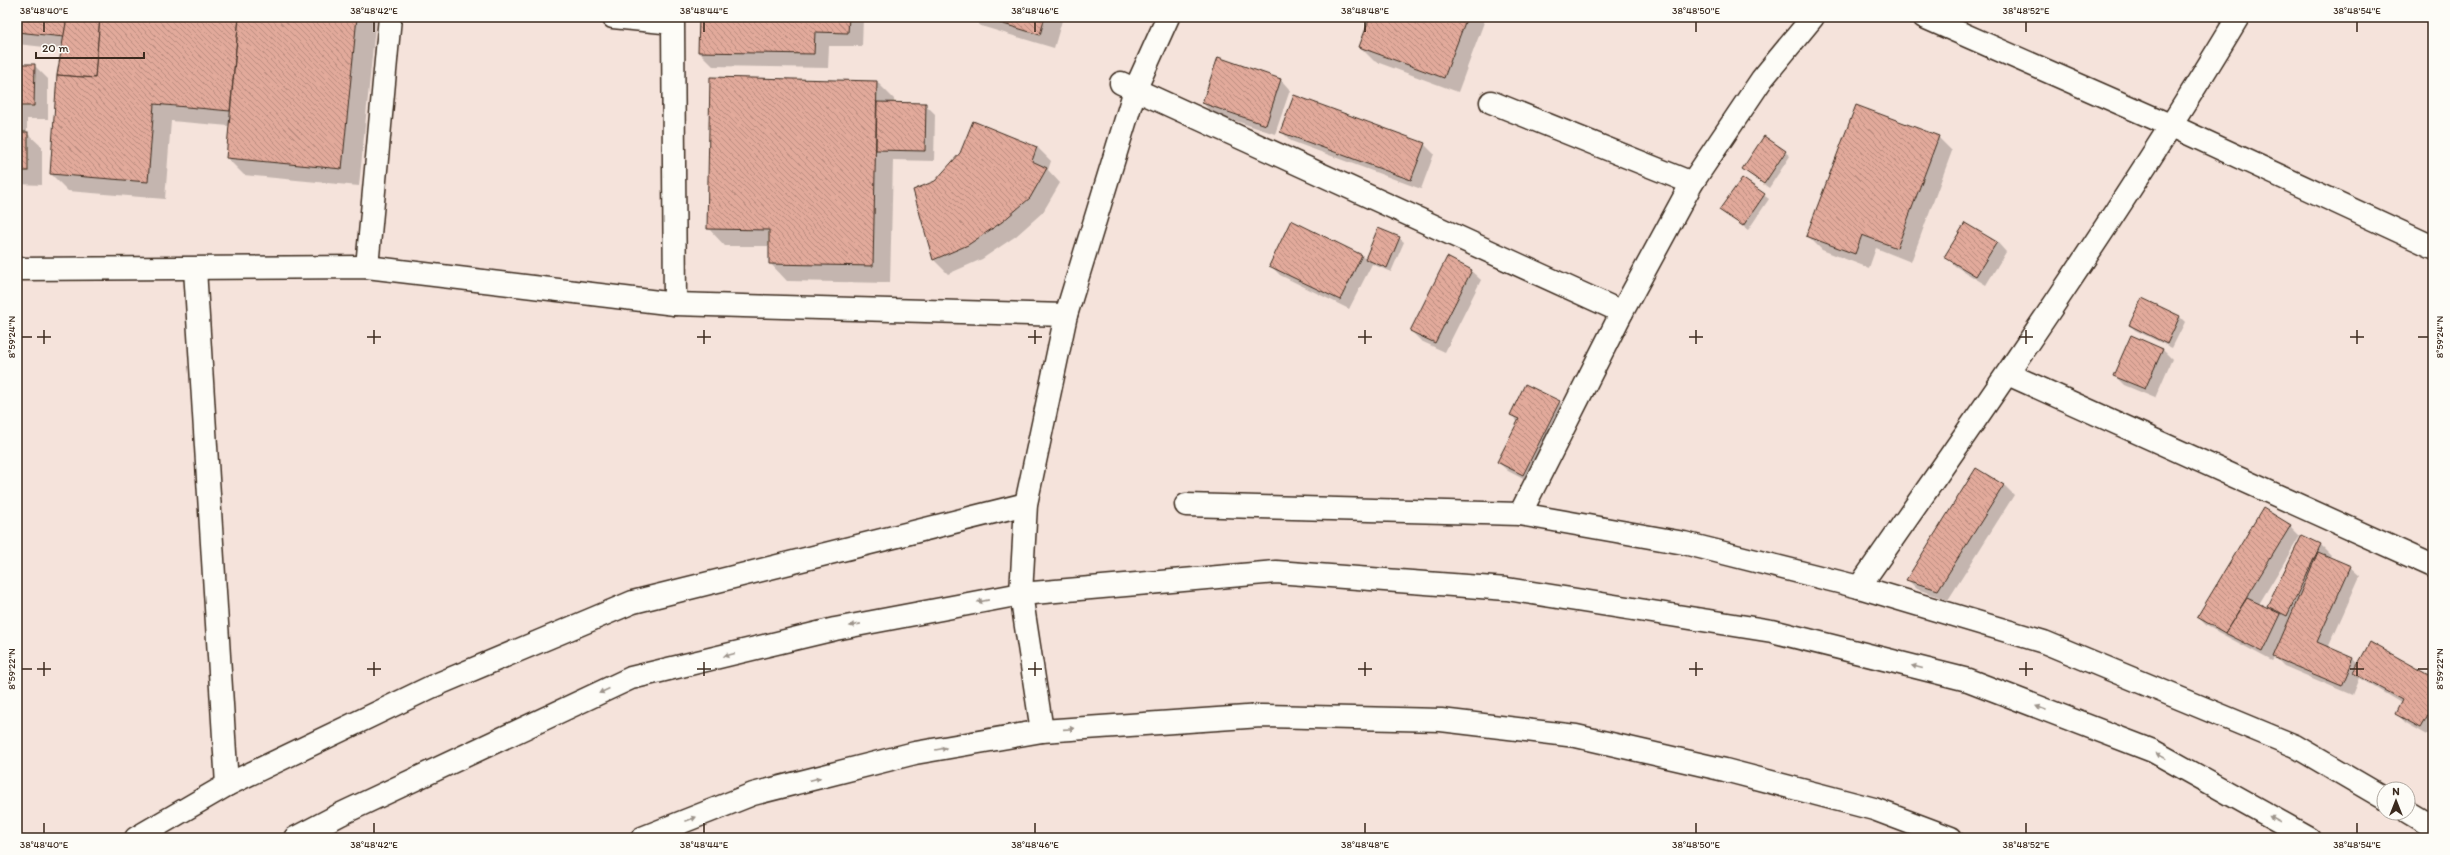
<svg xmlns="http://www.w3.org/2000/svg" width="2450" height="855" font-family="Itim,sans-serif">
	<style>
		.shadow { fill: #0003 }
		.building { fill: url(#building-back-hatch); stroke: #3b2a1e }
		.lines { fill: none; stroke-linecap: round; stroke-linejoin: round }
		.street-casing { stroke: #3b2a1e; stroke-width: 25 }
		.secondary-casing { stroke: #3b2a1e; stroke-width: 25 }
		.street { stroke: #fdfcf7; stroke-width: 22 }
		.secondary { stroke: #fdfcf7; stroke-width: 22 }
		.oneway { fill: #9c938a }
		.ticks { fill: none; stroke: #3b2a1e; stroke-width: 1.5 }
		.neatline { fill: none; stroke: #3b2a1e; stroke-width: 1.5 }
		.ticks-label { font-size: 10px; text-anchor: middle; fill: #3b2a1e }
	</style>
	<defs>
		<pattern id="building-back-hatch" width="6" height="6" patternUnits="userSpaceOnUse"><rect width="6" height="6" fill="#e2aa9b"/><path d="M-1 5l2 2M0 0l6 6M5-1l2 2" fill="none" stroke="#b88b7e"/></pattern>
	</defs>
	<rect width="100%" height="100%" fill="#f5e3db"/>
	<filter id="ink" filterUnits="userSpaceOnUse"><feTurbulence type="fractalNoise" baseFrequency=".025" numOctaves="2"/><feDisplacementMap in="SourceGraphic" scale="8" xChannelSelector="R" yChannelSelector="G"/><feConvolveMatrix kernelMatrix="1 2 1 2 8 2 1 2 1" color-interpolation-filters="sRGB"/></filter>
	<g filter="url(#ink)">
		<!-- shadow -->
		<g class="shadow">
			<path d="M17,17H376L359,186L244,175L227,158L229,126L171,121L165,199L68,191L51,174L63,49L17,44Z"/>
			<path d="M700,17H863L862,46H829L828,68L713,66L699,52Z"/>
			<path d="M971,17H1063L1054,48L981,26Z"/>
			<path d="M1371,17H1486L1458,92L1374,61L1360,47Z"/>
			<path d="M17,65H34L48,79V119H27V133L42,147V185L17,184Z"/>
			<path d="M711,78L877,82L894,99V104H925L935,114L934,161L893,160L890,283L787,281L770,263V246H725L708,228Z"/>
			<path d="M1281,80L1290,90L1275,134L1212,113L1203,103Z"/>
			<path d="M1281,131L1424,144L1434,154L1421,189L1291,141Z"/>
			<path d="M1938,137L1952,151L1911,262L1876,248L1869,268L1822,250L1808,236Z"/>
			<path d="M1037,147L1051,161L1048,170L1060,183L1043,212L1016,236L982,259L948,274L934,260L914,190Z"/>
			<path d="M1785,152L1790,156L1769,188L1743,169Z"/>
			<path d="M1742,179L1769,199L1748,230L1720,210Z"/>
			<path d="M1379,229L1399,238L1404,242L1391,272L1372,264L1349,309L1280,275L1270,265L1362,256L1366,260Z"/>
			<path d="M1997,242L2006,252L1986,285L1955,266L1946,256Z"/>
			<path d="M1471,271L1481,280L1445,352L1421,341L1411,331Z"/>
			<path d="M2142,299L2180,317L2185,322L2172,348L2135,330L2130,325Z"/>
			<path d="M2163,350L2172,359L2155,398L2124,385L2114,375Z"/>
			<path d="M1559,402L1569,411L1533,484L1508,471L1498,462L1518,422L1511,414Z"/>
			<path d="M1976,469L2004,485L2014,495L1948,600L1917,589L1908,580Z"/>
			<path d="M2263,509L2290,526L2300,536L2259,604L2268,607L2303,536L2321,545L2331,555L2329,558L2350,567L2360,576L2328,648L2354,659L2359,664L2433,678L2431,737L2406,723L2396,713L2401,703L2359,678L2352,695L2284,666L2275,657L2272,661L2207,626L2198,617Z"/>
		</g>
		<!-- building -->
		<g class="building">
			<path d="M17,17H67L64,37L17,32Z"/>
			<path d="M67,17H100L95,78L57,75Z"/>
			<path d="M100,17H239L230,111L154,104L148,182L50,174L57,75L95,78Z"/>
			<path d="M239,17H357L342,169L226,158Z"/>
			<path d="M699,17H849L848,33L815,32L814,54L698,52Z"/>
			<path d="M980,17H1045L1040,35Z"/>
			<path d="M1370,17H1467L1444,78L1359,47Z"/>
			<path d="M1218,57L1281,79L1266,125L1202,103Z"/>
			<path d="M17,64H35L34,106H17Z"/>
			<path d="M710,77L877,81L873,266L769,264V230L707,229Z"/>
			<path d="M1294,95L1425,143L1411,180L1280,132Z"/>
			<path d="M877,102L926,103L925,151L876,150Z"/>
			<path d="M1856,105L1939,136L1897,248L1862,235L1855,254L1806,236Z"/>
			<path d="M973,121L1037,147L1032,161L1047,168L1030,198L1002,222L968,245L933,260L913,190L935,181L960,153Z"/>
			<rect x="17" y="132" width="11" height="39"/>
			<path d="M1764,136L1786,151L1764,184L1742,169Z"/>
			<path d="M1742,178L1765,194L1743,226L1719,210Z"/>
			<path d="M1291,220L1362,255L1340,300L1269,266Z"/>
			<path d="M1965,223L1997,242L1976,276L1944,257Z"/>
			<path d="M1378,228L1400,237L1387,268L1365,259Z"/>
			<path d="M1447,257L1472,270L1435,343L1410,331Z"/>
			<path d="M2142,298L2180,316L2167,344L2129,325Z"/>
			<path d="M2131,335L2163,349L2145,389L2113,376Z"/>
			<path d="M1525,384L1560,401L1523,475L1497,462L1519,419L1510,415Z"/>
			<path d="M1976,468L2004,485L1938,590L1906,580Z"/>
			<path d="M2263,508L2291,525L2225,633L2197,617Z"/>
			<path d="M2302,535L2321,544L2287,616L2267,606Z"/>
			<path d="M2318,552L2351,566L2317,642L2354,658L2342,686L2273,657Z"/>
			<path d="M2247,598L2281,614L2263,652L2225,633Z"/>
			<path d="M2370,642L2433,677V707L2421,728L2395,714L2402,700L2353,673Z"/>
		</g>
		<g class="lines">
			<defs>
				<g id="street">
					<path d="M613,17L673,23L675,304"/>
					<path d="M1924,17L2172,126L2433,247"/>
					<path d="M1121,83L1622,312L1520,514"/>
					<path d="M1491,102L1692,183"/>
					<path d="M367,267L390,17"/>
					<path d="M17,269L367,267L675,304L1066,315"/>
					<path d="M195,269L227,785"/>
					<path d="M1622,312L1692,183L1762,79L1813,17"/>
					<path d="M2008,374L2433,566"/>
					<path d="M1186,505L1520,514L1684,543L1859,587L2044,642L2295,746L2384,798"/>
					<path d="M1859,587C1990,400 2120,213 2238,17"/>
					<path d="M2408,812L2433,827"/>
					<path d="M136,838L227,785L431,687L633,602L1026,504"/>
				</g>
				<g id="secondary">
					<path d="M1042,731L1021,594L1026,504L1066,315L1135,90L1168,17"/>
					<path d="M295,838L341,814L631,678L835,629L1021,594L1276,572L1507,589L1772,631L1968,680L2153,751L2309,838"/>
					<path d="M642,838L753,794L915,753L1042,731L1261,716L1441,720L1576,736L1725,770L1874,809L1951,838"/>
				</g>
			</defs>
			<!-- street casing -->
			<use href="#street" class="street-casing"/>
			<!-- secondary casing -->
			<use href="#secondary" class="secondary-casing"/>
			<!-- street -->
			<use href="#street" class="street"/>
			<!-- secondary -->
			<use href="#secondary" class="secondary"/>
		</g>
		<!-- one-way arrows -->
		<defs><path id="oneway-solid" d="M-6-.8H1V-3.2L6.5 0L1 3.2V.8H-6Z"/></defs>
		<g class="oneway">
			<use href="#oneway-solid" transform="translate(983 601) rotate(169)"/>
			<use href="#oneway-solid" transform="translate(855 625) rotate(169)"/>
			<use href="#oneway-solid" transform="translate(729 655) rotate(166)"/>
			<use href="#oneway-solid" transform="translate(1917 667) rotate(-166)"/>
			<use href="#oneway-solid" transform="translate(604 691) rotate(155)"/>
			<use href="#oneway-solid" transform="translate(2041 708) rotate(-159)"/>
			<use href="#oneway-solid" transform="translate(1069 729) rotate(-4)"/>
			<use href="#oneway-solid" transform="translate(941 749) rotate(-10)"/>
			<use href="#oneway-solid" transform="translate(2161 756) rotate(-151)"/>
			<use href="#oneway-solid" transform="translate(815 779) rotate(-14)"/>
			<use href="#oneway-solid" transform="translate(691 819) rotate(-21)"/>
			<use href="#oneway-solid" transform="translate(2275 819) rotate(-151)"/>
		</g>
	</g>
	<!-- ticks -->
	<path class="ticks" d="M44,22V32M374,22V32M704,22V32M1035,22V32M1365,22V32M1696,22V32M2026,22V32M2357,22V32M44,330V344M374,330V344M704,330V344M1035,330V344M1365,330V344M1696,330V344M2026,330V344M2357,330V344M22,337H32M37,337H51M367,337H381M697,337H711M1028,337H1042M1358,337H1372M1689,337H1703M2019,337H2033M2350,337H2364M2418,337H2428M44,662V676M374,662V676M704,662V676M1035,662V676M1365,662V676M1696,662V676M2026,662V676M2357,662V676M22,669H32M37,669H51M367,669H381M697,669H711M1028,669H1042M1358,669H1372M1689,669H1703M2019,669H2033M2350,669H2364M2418,669H2428M44,823V833M374,823V833M704,823V833M1035,823V833M1365,823V833M1696,823V833M2026,823V833M2357,823V833"/>
	<!-- margin -->
	<rect width="2450" height="855" fill="none" stroke="#fdfcf7" stroke-width="44"/>
	<!-- north arrow -->
	<g transform="translate(2396 801)"><circle r="19" fill="#fdfcf7" stroke="#afa8a0"/>
	<path d="M0-3L7 15L0 10L-7 15Z" fill="#3b2a1e"/>
	<text y="-6" font-size="11" font-weight="bold" text-anchor="middle" fill="#3b2a1e">N</text>
	</g>
	<!-- scale -->
	<path d="M36 52v6h108v-6" fill="none" stroke="#3b2a1e" stroke-width="2"/>
	<text x="42" y="52" font-size="12" fill="#3b2a1e" stroke="#fdfcf7" stroke-width="3" paint-order="stroke">20 m</text>
	<rect x="22" y="22" width="2406" height="811" class="neatline"/>
	<g class="ticks-label">
		<text x="44" y="14">38°48'40"E</text>
		<text x="374" y="14">38°48'42"E</text>
		<text x="704" y="14">38°48'44"E</text>
		<text x="1035" y="14">38°48'46"E</text>
		<text x="1365" y="14">38°48'48"E</text>
		<text x="1696" y="14">38°48'50"E</text>
		<text x="2026" y="14">38°48'52"E</text>
		<text x="2357" y="14">38°48'54"E</text>
		<text transform="translate(11 337) rotate(-90)" y="4">8°59'24"N</text>
		<text transform="translate(2439 337) rotate(-90)" y="4">8°59'24"N</text>
		<text transform="translate(11 669) rotate(-90)" y="4">8°59'22"N</text>
		<text transform="translate(2439 669) rotate(-90)" y="4">8°59'22"N</text>
		<text x="44" y="848">38°48'40"E</text>
		<text x="374" y="848">38°48'42"E</text>
		<text x="704" y="848">38°48'44"E</text>
		<text x="1035" y="848">38°48'46"E</text>
		<text x="1365" y="848">38°48'48"E</text>
		<text x="1696" y="848">38°48'50"E</text>
		<text x="2026" y="848">38°48'52"E</text>
		<text x="2357" y="848">38°48'54"E</text>
	</g>
</svg>
